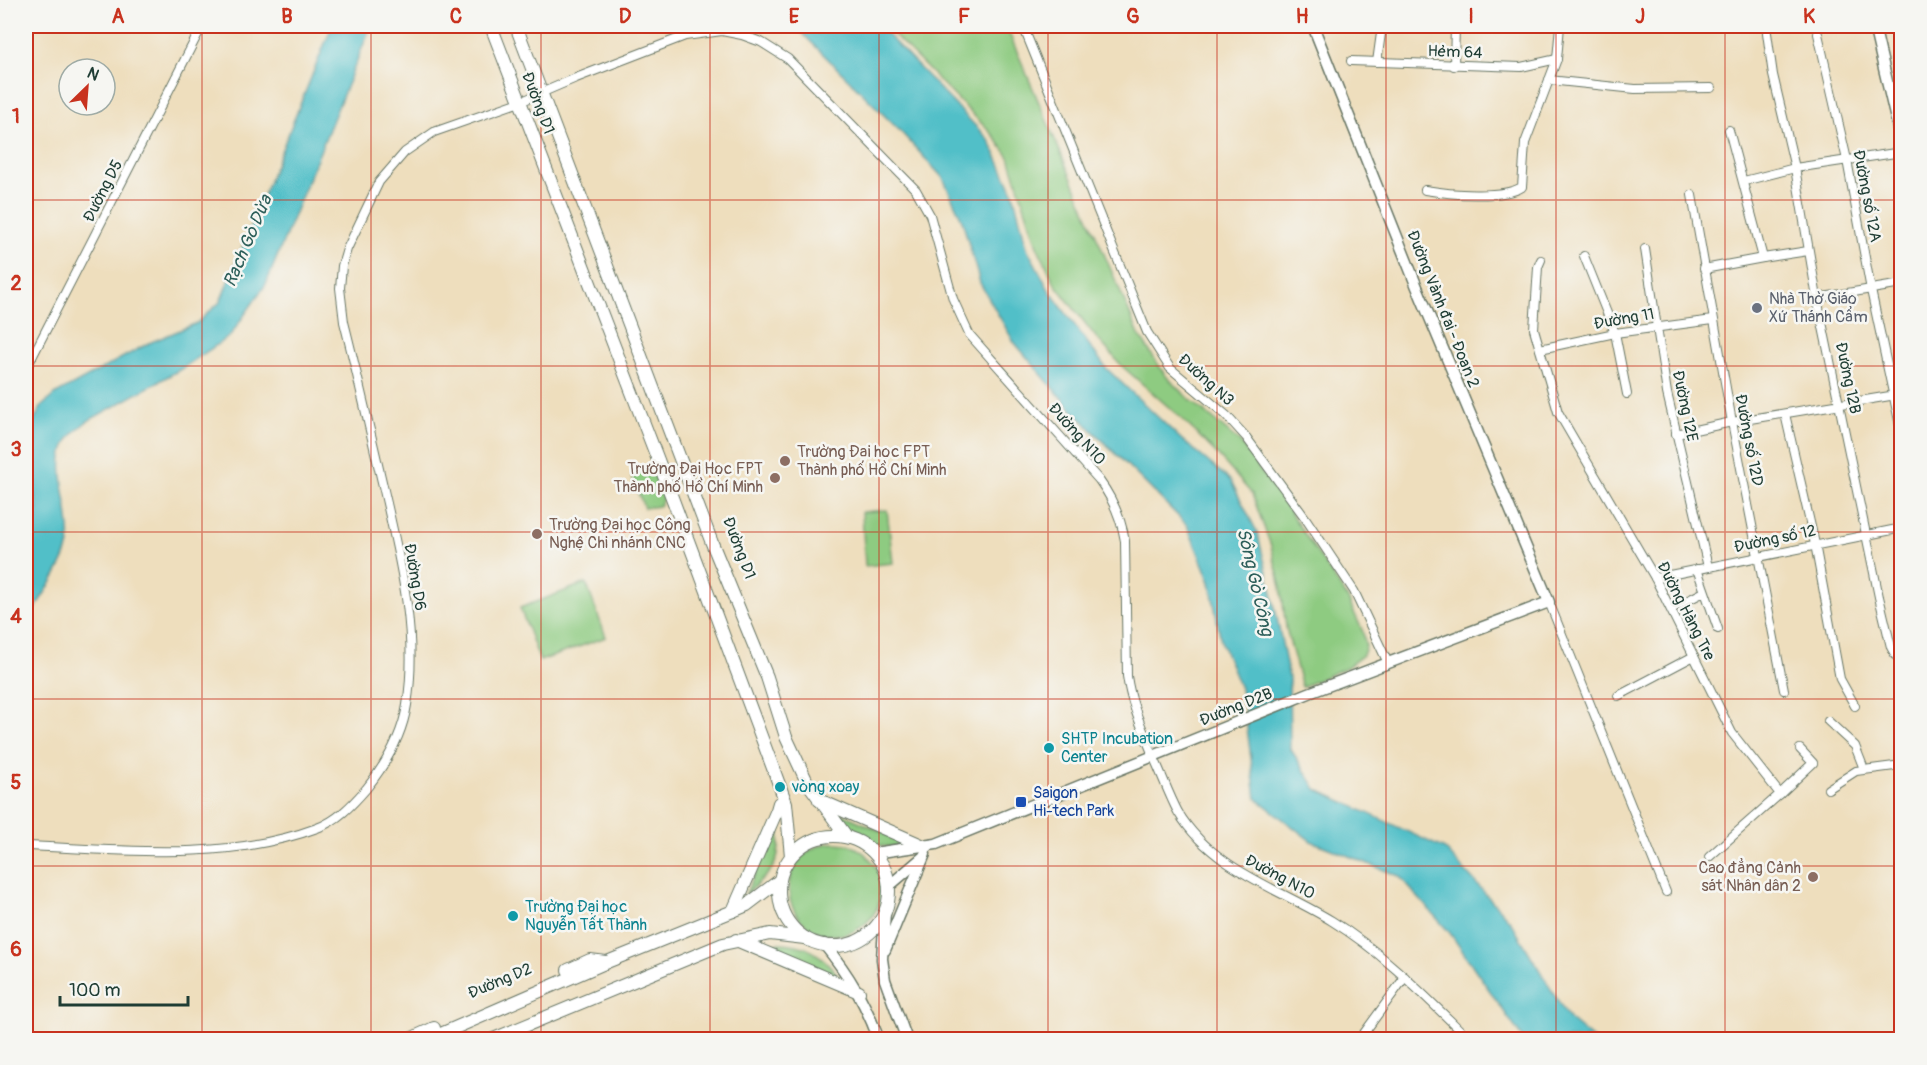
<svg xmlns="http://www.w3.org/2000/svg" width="1927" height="1065" font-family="Pangolin,sans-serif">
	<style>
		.green { fill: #8ecb81; stroke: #56845a; stroke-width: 1.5 }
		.water { fill: #51bfc8; stroke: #387e7e; stroke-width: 1.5 }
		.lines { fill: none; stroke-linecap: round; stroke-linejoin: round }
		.street-casing { stroke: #677564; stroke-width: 10 }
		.secondary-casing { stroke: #677564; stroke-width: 13 }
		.primary-casing { stroke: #677564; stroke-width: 14 }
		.street { stroke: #fff; stroke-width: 8 }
		.secondary { stroke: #fff; stroke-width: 10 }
		.primary { stroke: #fff; stroke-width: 12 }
		.grid { fill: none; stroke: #c8321e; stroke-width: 1.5; stroke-opacity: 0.55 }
		.worship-dot { fill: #6b7280; stroke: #f6f6f2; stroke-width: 2 }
		.education-dot { fill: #8d6e63; stroke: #f6f6f2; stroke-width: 2 }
		.culture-dot { fill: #0f9aa8; stroke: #f6f6f2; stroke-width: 2 }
		.transit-dot { fill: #1a4fb4; stroke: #f6f6f2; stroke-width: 2 }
		.labels { text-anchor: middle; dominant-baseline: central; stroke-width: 5; stroke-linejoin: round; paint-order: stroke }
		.street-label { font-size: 16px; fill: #1f3d34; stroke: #f6f6f2 }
		.worship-label { font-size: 16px; fill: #5b616d; stroke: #f6f6f2; text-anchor: start }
		.education-label { font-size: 16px; fill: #785e54; stroke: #f6f6f2; text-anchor: start }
		.culture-label { font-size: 16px; fill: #0d838f; stroke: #f6f6f2; text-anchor: start }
		.transit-label { font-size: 16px; fill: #164399; stroke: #f6f6f2; text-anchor: start }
		.water-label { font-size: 18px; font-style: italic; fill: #2c5e59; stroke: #f6f6f2 }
		.neatline { fill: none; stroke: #c8321e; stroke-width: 2 }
		.grid-label { font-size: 20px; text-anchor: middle; font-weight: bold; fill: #c8321e }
	</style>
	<rect width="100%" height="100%" fill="#f6f6f2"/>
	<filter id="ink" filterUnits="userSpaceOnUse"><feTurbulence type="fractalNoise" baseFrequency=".0167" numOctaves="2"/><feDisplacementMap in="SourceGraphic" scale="12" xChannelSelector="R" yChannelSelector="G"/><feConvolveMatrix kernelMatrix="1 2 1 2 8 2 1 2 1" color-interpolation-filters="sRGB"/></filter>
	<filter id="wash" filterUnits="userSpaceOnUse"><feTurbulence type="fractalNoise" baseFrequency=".008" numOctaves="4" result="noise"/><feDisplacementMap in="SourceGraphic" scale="24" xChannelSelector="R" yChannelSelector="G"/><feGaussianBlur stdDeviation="1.35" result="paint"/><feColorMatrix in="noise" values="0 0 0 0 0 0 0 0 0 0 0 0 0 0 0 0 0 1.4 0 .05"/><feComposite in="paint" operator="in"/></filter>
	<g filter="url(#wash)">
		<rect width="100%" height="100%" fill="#eedebd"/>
		<!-- green -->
		<g class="green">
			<path d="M885,26H1006L1139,335L1165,375L1186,396L1240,442L1285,505L1347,597L1363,632L1366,647L1363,655L1347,667L1302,687L1286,628L1281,587L1271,546L1252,494L1215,452L1180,417L1123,367L1095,336L1055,284L1037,246L1009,157L994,136Z"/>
			<path d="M644,468H648L654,473L663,499L659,506L644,508L632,477L633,472Z"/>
			<path d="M887,510L893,563L865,566L862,512Z"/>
			<path d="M586,583L606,637L540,661L520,608Z"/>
			<path d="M840,813L912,845C903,845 891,848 882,846C865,842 849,827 840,813Z"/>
			<path d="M779,821C781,864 777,867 745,895Z"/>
			<circle cx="835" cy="889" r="46"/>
			<path d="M778,943C807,943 823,955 840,978L768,945Z"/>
		</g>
		<!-- water -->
		<g class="water">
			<path d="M332,26H371L266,284L230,336L181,369L86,422C78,429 69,436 65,446C54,469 73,517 69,544C65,564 38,604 26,621V536L37,516L36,501L27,475L26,445L34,420L42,406L54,395L149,343L197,323L220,302Z"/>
			<path d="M795,26H879L989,140L1013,192L1027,248L1049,290L1106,368L1181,439L1231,481L1257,532L1271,588L1289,678L1290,748L1316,789L1445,849L1510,921L1569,1019L1593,1039H1523L1450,933L1399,876L1311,841L1256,798L1243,696L1221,641L1210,582L1187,525L1070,408L1014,342L980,283L962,220L943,178L900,131Z"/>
		</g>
	</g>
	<g filter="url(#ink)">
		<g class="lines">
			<defs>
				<g id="street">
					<path d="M1023,26L1147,332L1170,368L1226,415L1246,437L1306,519L1354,591L1388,663"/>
					<path d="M1767,33L1773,75L1795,168L1817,298L1879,597L1891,647L1896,656"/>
					<path d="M1818,34L1847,160L1871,290L1902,435"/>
					<path d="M1351,61L1521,67L1557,59"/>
					<path d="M1377,62L1382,26"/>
					<path d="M1454,66L1455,26"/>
					<path d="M1549,80L1635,89L1711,88"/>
					<path d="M1729,130L1763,258"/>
					<path d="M1744,181L1795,168L1902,152"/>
					<path d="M1425,190C1448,194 1503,199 1522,187L1525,143L1557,59L1560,26"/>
					<path d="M1692,195L1732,422L1784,690"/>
					<path d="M1645,249L1667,393L1708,567"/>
					<path d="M1584,256L1615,333L1627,394"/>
					<path d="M1541,260L1538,267L1534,329L1558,412L1655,578L1732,733L1780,794L1709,857"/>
					<path d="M1704,269L1763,258L1808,251"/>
					<path d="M1817,298L1902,284"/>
					<path d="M1540,349L1615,333L1713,320"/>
					<path d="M26,369L202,26"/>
					<path d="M1785,414L1815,544L1840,679L1855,706"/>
					<path d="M1676,434L1732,422L1902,394"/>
					<path d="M1697,569L1718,629"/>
					<path d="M1655,578L1902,528"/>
					<path d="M1549,602L1666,892"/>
					<path d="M1671,609L1704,592"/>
					<path d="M1618,696L1694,656"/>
					<path d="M1828,721L1855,746L1864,769"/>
					<path d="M1900,744L1902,746"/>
					<path d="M1828,789L1856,771L1902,765"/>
					<path d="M1780,794L1813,763L1800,749"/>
					<path d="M26,846C121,850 226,862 317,828C337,821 352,805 366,789C386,764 402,737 407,705C419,632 399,556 383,486C370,431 358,377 344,322L340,288L342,266L347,249L379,182L405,152L434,132L520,102L576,78L685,36L722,31L742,35L761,42L788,59L916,190L930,215L953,299L969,334L1099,480C1113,499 1121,517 1125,541L1127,676C1131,705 1143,730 1154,758C1162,775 1169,795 1178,812C1212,869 1278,888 1332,921C1384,953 1427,998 1470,1040"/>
					<path d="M1359,1040L1405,977"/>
				</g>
				<g id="secondary">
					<path d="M1874,26L1902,145"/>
					<path d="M874,853L936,844L1309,693L1549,602L1417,287L1313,26"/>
					<path d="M889,886L923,857"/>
					<path d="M885,912L882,959L885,980L907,1040"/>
					<path d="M824,944C849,975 865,1002 879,1040"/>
					<path d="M885,950L925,854"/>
				</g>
				<g id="primary">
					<path d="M491,26L658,460L786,803L791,856"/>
					<path d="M516,26L712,543L767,677L786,737L807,782L847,837"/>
					<path d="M819,800L926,847"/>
					<circle cx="834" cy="891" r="55"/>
					<path d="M733,911L777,810L779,803"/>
					<path d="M736,940L859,992"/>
					<path d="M568,970L590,960L606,962"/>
					<path d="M408,1040L434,1028"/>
					<path d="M427,1040L607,962L733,911L747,905L780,880"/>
					<path d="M491,1040L723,944L770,934L805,938"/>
				</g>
			</defs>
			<!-- street casing -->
			<use href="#street" class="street-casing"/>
			<!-- secondary casing -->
			<use href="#secondary" class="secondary-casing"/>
			<!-- primary casing -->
			<use href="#primary" class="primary-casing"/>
			<!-- street -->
			<use href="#street" class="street"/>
			<!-- secondary -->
			<use href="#secondary" class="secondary"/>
			<!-- primary -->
			<use href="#primary" class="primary"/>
		</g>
	</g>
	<!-- grid -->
	<path class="grid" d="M202,26V1040M371,26V1040M541,26V1040M710,26V1040M879,26V1040M1048,26V1040M1217,26V1040M1386,26V1040M1556,26V1040M1725,26V1040M26,200H1902M26,366H1902M26,532H1902M26,699H1902M26,866H1902"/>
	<!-- markers -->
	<circle class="worship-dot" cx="1757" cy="308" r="6"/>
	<g class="education-dot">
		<circle cx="785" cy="461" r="6"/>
		<circle cx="775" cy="478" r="6"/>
		<circle cx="537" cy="534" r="6"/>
		<circle cx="1813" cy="877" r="6"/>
	</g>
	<g class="culture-dot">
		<circle cx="1049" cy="748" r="6"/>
		<circle cx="780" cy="787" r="6"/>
		<circle cx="513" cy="916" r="6"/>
	</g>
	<rect class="transit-dot" x="1015" y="796" width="12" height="12" rx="3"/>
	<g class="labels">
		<!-- street labels -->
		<g class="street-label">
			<text transform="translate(1455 52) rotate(2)">Hẻm 64</text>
			<text transform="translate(538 103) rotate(69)">Đường D1</text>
			<text transform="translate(103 191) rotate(-63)">Đường D5</text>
			<text transform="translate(1867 196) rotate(79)">Đường số 12A</text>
			<text transform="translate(1443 309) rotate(68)">Đường Vành đai - Đoạn 2</text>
			<text transform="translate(1624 319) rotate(-10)">Đường 11</text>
			<text transform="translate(1848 378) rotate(78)">Đường 12B</text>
			<text transform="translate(1206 380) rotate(42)">Đường N3</text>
			<text transform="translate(1685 406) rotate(78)">Đường 12E</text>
			<text transform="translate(1077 434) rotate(48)">Đường N10</text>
			<text transform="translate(1749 440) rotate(79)">Đường số 12D</text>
			<text transform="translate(1775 539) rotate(-12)">Đường số 12</text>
			<text transform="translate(739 548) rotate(69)">Đường D1</text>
			<text transform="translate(415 577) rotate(80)">Đường D6</text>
			<text transform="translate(1686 611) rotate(63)">Đường Hàng Tre</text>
			<text transform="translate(1236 707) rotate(-22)">Đường D2B</text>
			<text transform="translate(1280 877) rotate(28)">Đường N10</text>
			<text transform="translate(500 981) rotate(-23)">Đường D2</text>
		</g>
		<!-- worship labels -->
		<g class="worship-label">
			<text x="1769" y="299">Nhà Thờ Giáo<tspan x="1769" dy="18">Xứ Thánh Cẩm</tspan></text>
		</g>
		<!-- education labels -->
		<g class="education-label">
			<text x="797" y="452">Trường Đại học FPT<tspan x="797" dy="18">Thành phố Hồ Chí Minh</tspan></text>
			<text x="763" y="469" text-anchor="end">Trường Đại Học FPT<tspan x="763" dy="18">Thành phố Hồ Chí Minh</tspan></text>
			<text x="549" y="525">Trường Đại học Công<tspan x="549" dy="18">Nghệ Chi nhánh CNC</tspan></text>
			<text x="1801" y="868" text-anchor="end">Cao đẳng Cảnh<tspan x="1801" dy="18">sát Nhân dân 2</tspan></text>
		</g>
		<!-- culture labels -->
		<g class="culture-label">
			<text x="1061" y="739">SHTP Incubation<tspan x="1061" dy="18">Center</tspan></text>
			<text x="792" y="787">vòng xoay</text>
			<text x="525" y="907">Trường Đại học<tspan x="525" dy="18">Nguyễn Tất Thành</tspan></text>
		</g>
		<!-- transit labels -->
		<g class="transit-label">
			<text x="1033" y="793">Saigon<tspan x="1033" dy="18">Hi-tech Park</tspan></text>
		</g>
		<!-- water labels -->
		<g class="water-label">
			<text transform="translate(248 241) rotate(-67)">Rạch Gò Dừa</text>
			<text transform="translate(1255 582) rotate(77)">Sông Gò Công</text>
		</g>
	</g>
	<!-- margin -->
	<rect width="1927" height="1065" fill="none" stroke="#f6f6f2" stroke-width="66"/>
	<!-- north arrow -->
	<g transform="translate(87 87) rotate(25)"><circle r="28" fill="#f6f6f2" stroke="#a0aca6" stroke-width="1.5"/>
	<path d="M0-4.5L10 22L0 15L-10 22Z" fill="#c8321e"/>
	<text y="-9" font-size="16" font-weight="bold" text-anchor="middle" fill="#1f3d34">N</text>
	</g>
	<!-- scale -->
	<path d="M60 996v9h128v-9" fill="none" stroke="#1f3d34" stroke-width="3"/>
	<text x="69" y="996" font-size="18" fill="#1f3d34" stroke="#f6f6f2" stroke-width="4.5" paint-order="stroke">100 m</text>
	<rect x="33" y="33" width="1861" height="999" class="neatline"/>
	<g class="grid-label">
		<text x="118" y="23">A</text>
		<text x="287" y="23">B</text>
		<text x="456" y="23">C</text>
		<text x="625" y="23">D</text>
		<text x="794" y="23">E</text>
		<text x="964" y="23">F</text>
		<text x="1133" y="23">G</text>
		<text x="1302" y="23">H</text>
		<text x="1471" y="23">I</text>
		<text x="1640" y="23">J</text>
		<text x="1809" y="23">K</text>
		<text x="16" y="123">1</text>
		<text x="16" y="290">2</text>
		<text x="16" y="456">3</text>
		<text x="16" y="623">4</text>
		<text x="16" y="789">5</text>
		<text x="16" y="956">6</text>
	</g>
</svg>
